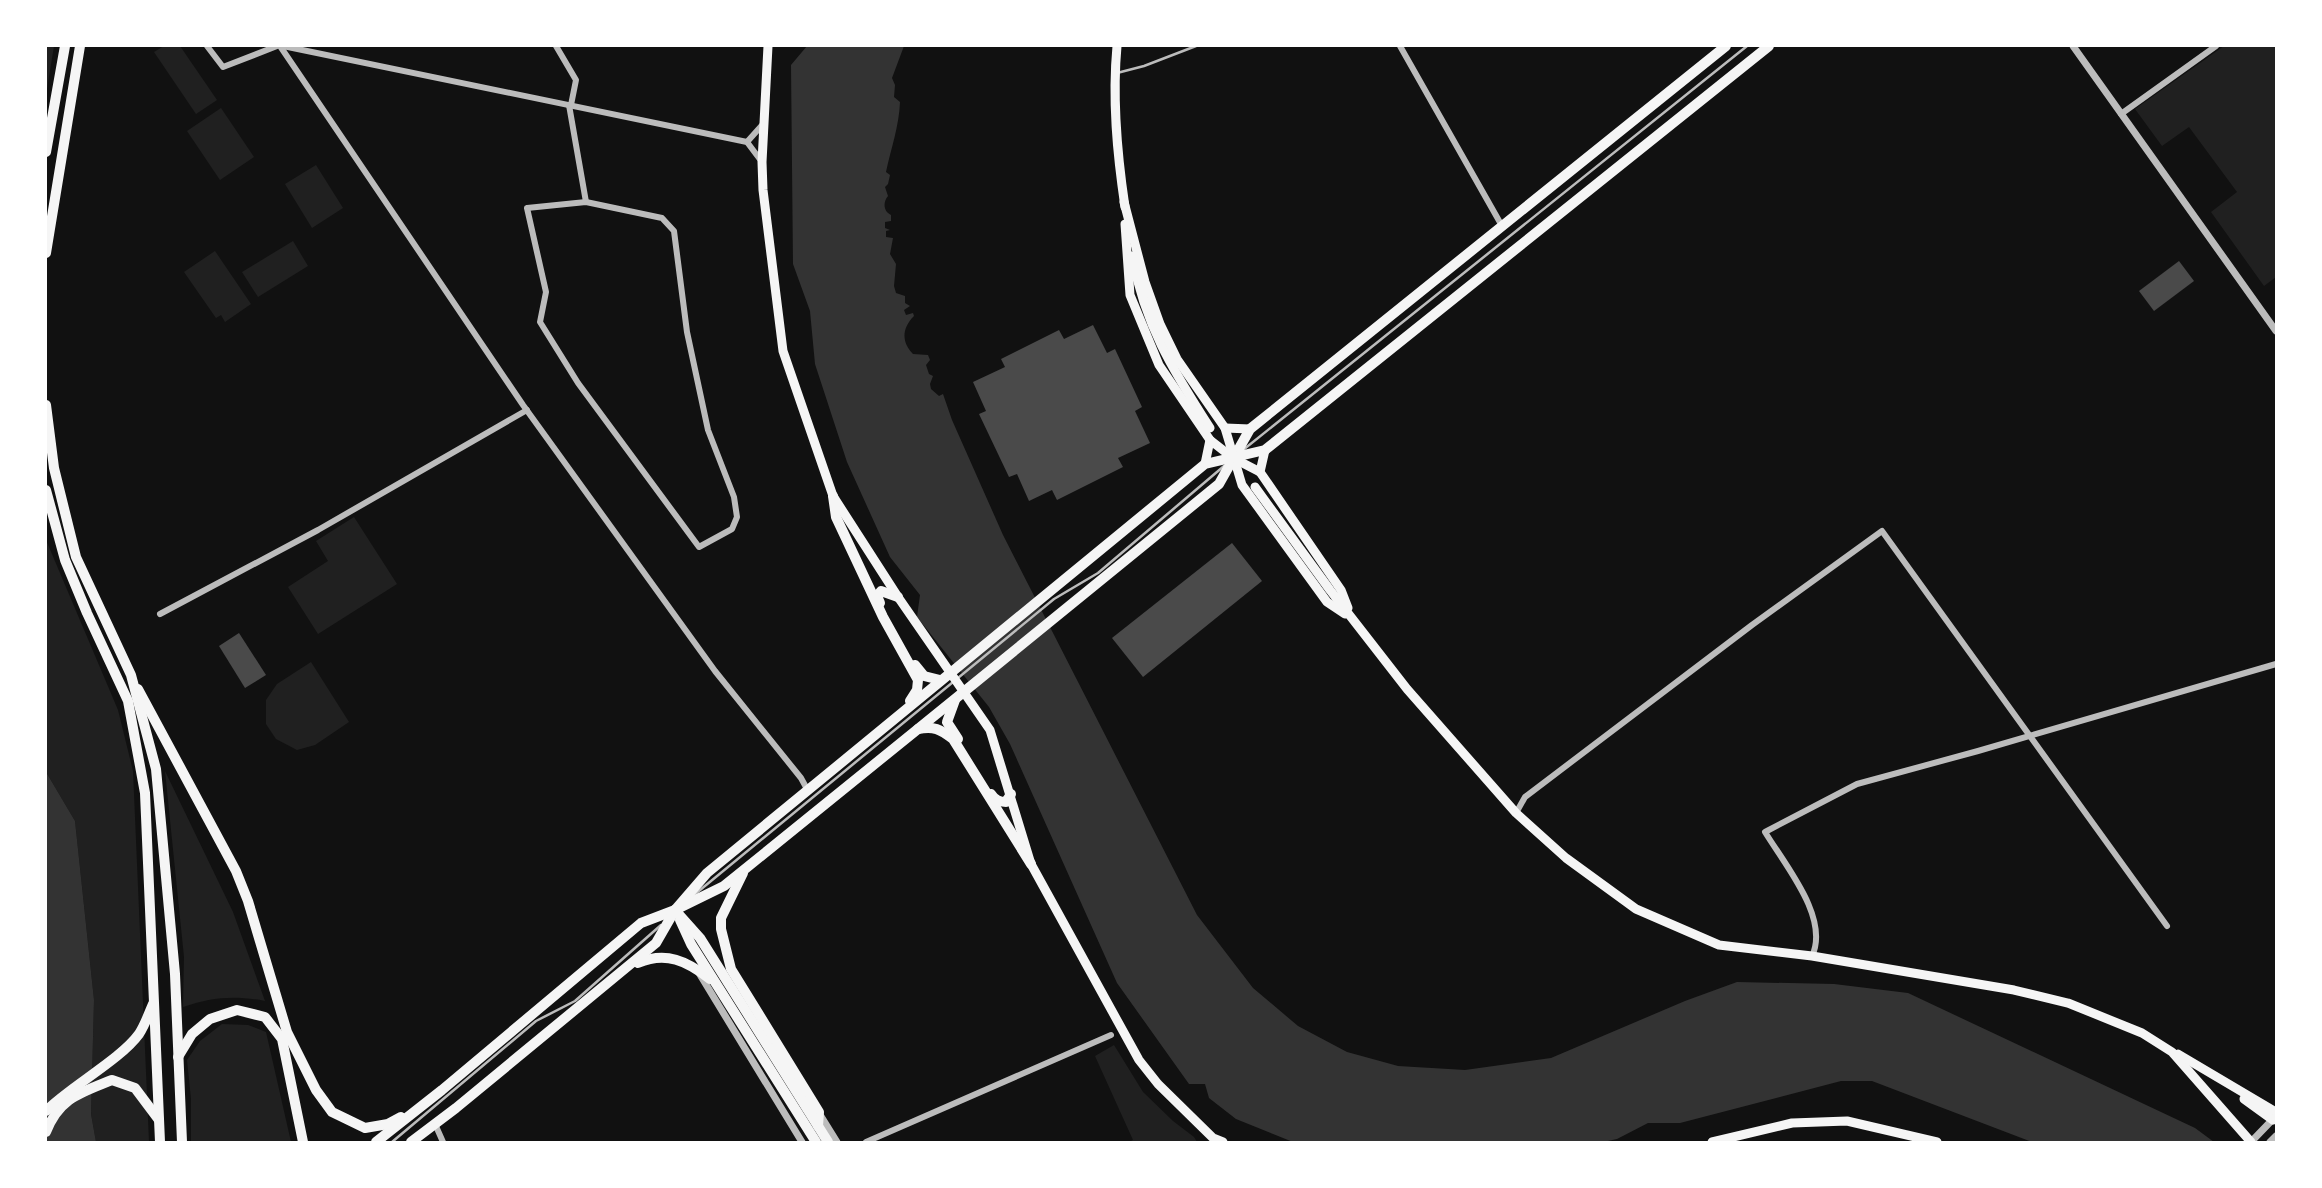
<svg xmlns="http://www.w3.org/2000/svg" width="2322" height="1188" font-family="Quicksand,sans-serif">
	<style>
		.green { fill: #202020 }
		.water { fill: #333 }
		.building { fill: #4a4a4a }
		.lines { fill: none; stroke-linecap: round; stroke-linejoin: round }
		.service { stroke: #bcbcbc; stroke-width: 2.5 }
		.minor { stroke: #bcbcbc; stroke-width: 6 }
		.tertiary { stroke: #bcbcbc; stroke-width: 7 }
		.secondary { stroke: #f5f5f5; stroke-width: 9 }
		.primary { stroke: #f5f5f5; stroke-width: 10 }
	</style>
	<rect width="100%" height="100%" fill="#111"/>
	<!-- green -->
	<g class="green">
		<path d="M46,46H54L46,95Z"/>
		<path d="M164,46H180L217,100L196,114L154,52Z"/>
		<path d="M2224,46H2276V277L2264,286L2211,212L2237,192L2189,127L2162,146L2135,109Z"/>
		<path d="M221,108L254,157L220,180L187,131Z"/>
		<path d="M316,165L343,208L312,228L285,184Z"/>
		<path d="M293,241L308,266L258,297L242,272Z"/>
		<path d="M215,251L251,304L225,322L221,315L216,318L184,272Z"/>
		<path d="M354,517L397,584L318,634L288,587L328,561L316,541Z"/>
		<path d="M46,540L118,710L133,771L149,1142H96L91,1114L94,1000L75,821L46,772Z"/>
		<path d="M311,662L349,722L315,745L297,750L276,739L266,724V700L277,684Z"/>
		<path d="M165,771L233,912L265,1001C235,995 211,997 183,1007L184,957Z"/>
		<path d="M222,1024L248,1025L266,1032L291,1142H191V1099L187,1060L200,1041Z"/>
		<path d="M1114,1045L1143,1092L1173,1121L1194,1137L1197,1142H1129L1133,1140L1095,1056Z"/>
	</g>
	<!-- water -->
	<g class="water">
		<path d="M807,46H904L892,78L895,85L894,97L900,102C899,127 891,148 886,172L890,175L888,184L885,187L888,196C883,202 883,211 891,215V221L885,222V228L890,230L886,231V237L893,238L890,254L896,264L894,286L896,293L905,296V303L910,306L904,310L906,315L913,313L914,316C902,328 901,342 913,354L928,355L930,360L926,365L929,374L933,376L930,384L931,389L939,396L943,394L952,420L1003,535L1197,915L1253,988L1298,1026L1347,1052L1398,1066L1465,1070L1551,1058L1685,1001L1737,982L1834,984L1908,993L2195,1128L2214,1142H2032L1872,1081H1841L1680,1123H1648L1617,1139L1603,1142H1293L1236,1119L1209,1098L1205,1084H1189L1117,983L1010,744L989,707L917,617L920,595L890,557L847,462L815,364L810,311L793,264L791,65Z"/>
		<path d="M46,772L75,821L94,1000L91,1114L96,1142H46Z"/>
	</g>
	<!-- building -->
	<g class="building">
		<path d="M2179,261L2194,281L2154,311L2139,291Z"/>
		<path d="M1093,325L1107,353L1115,349L1142,407L1135,411L1150,443L1118,458L1123,467L1057,500L1052,490L1029,501L1017,474L1009,477L979,414L986,411L973,382L1005,367L1001,359L1059,330L1064,339Z"/>
		<path d="M1232,543L1262,581L1143,677L1112,638Z"/>
		<path d="M239,633L266,675L245,688L219,646Z"/>
	</g>
	<g class="lines">
		<!-- service -->
		<g class="service">
			<path d="M1117,73L1144,66L1196,46"/>
			<path d="M1243,450L1747,46"/>
			<path d="M694,895L1054,599L1098,573L1224,466"/>
			<path d="M392,1142L536,1021L575,1001L661,925"/>
		</g>
		<!-- minor -->
		<g class="minor">
			<path d="M207,46L223,67L277,46"/>
			<path d="M280,46L523,405L715,671L801,778L807,789"/>
			<path d="M283,46L747,142L762,162"/>
			<path d="M556,46L576,80L571,105"/>
			<path d="M1400,46L1502,226"/>
			<path d="M569,105L586,202"/>
			<path d="M2121,114L2216,46"/>
			<path d="M747,142L764,123"/>
			<path d="M586,202L662,218L674,231L687,332L708,430L734,497L737,517L732,529L699,547L578,383L540,322L546,292L527,208Z"/>
			<path d="M160,614L318,530L527,410"/>
			<path d="M1516,813L1525,797L1752,625L1882,531L2167,926"/>
			<path d="M1812,956C1830,918 1785,865 1765,832L1857,784L1978,751L2276,664"/>
			<path d="M435,1124L443,1142"/>
			<path d="M866,1142L1111,1035"/>
		</g>
		<!-- tertiary -->
		<g class="tertiary">
			<path d="M2073,46L2276,331"/>
			<path d="M699,973L802,1142"/>
			<path d="M819,1113L837,1142"/>
			<path d="M2251,1142L2276,1116"/>
			<path d="M2270,1142L2276,1136"/>
		</g>
		<!-- secondary -->
		<g class="secondary">
			<path d="M768,46L762,162L763,190L783,351L833,496L898,597L990,730L1031,864L1139,1060L1158,1084L1213,1138L1223,1142"/>
			<path d="M1117,46C1112,100 1117,153 1125,207"/>
			<path d="M1124,202L1145,282L1160,324L1177,359L1225,428L1242,485L1327,602L1345,614"/>
			<path d="M1125,224L1130,295L1159,365L1210,440L1233,458L1260,472"/>
			<path d="M1132,256C1145,325 1172,369 1210,428"/>
			<path d="M1225,428L1250,429"/>
			<path d="M1265,450L1260,472L1341,590L1348,608"/>
			<path d="M1205,464L1210,440"/>
			<path d="M1255,487L1330,590L1407,689L1516,813L1566,858L1636,909L1719,945L1812,956L2014,990L2068,1003L2142,1033L2172,1052L2251,1142"/>
			<path d="M2178,1054L2276,1112"/>
			<path d="M2244,1099L2273,1120"/>
			<path d="M1712,1142L1792,1123L1847,1121L1937,1142"/>
		</g>
		<!-- primary -->
		<g class="primary">
			<path d="M46,152L65,46"/>
			<path d="M46,253L80,46"/>
			<path d="M46,405L54,468L76,557L131,675L156,769L175,974L182,1142"/>
			<path d="M46,490L65,560L87,613L128,701L145,793L160,1142"/>
			<path d="M833,496L836,517L883,617L918,680L917,690L910,701"/>
			<path d="M880,603L877,596L881,591L898,597"/>
			<path d="M915,665L924,676L940,680"/>
			<path d="M138,689L236,871L248,901L287,1032L316,1090L332,1112L365,1128L388,1124L401,1117"/>
			<path d="M955,700L947,722L958,739"/>
			<path d="M918,729C934,726 940,729 953,739L1031,864"/>
			<path d="M991,794C995,800 999,802 1006,802L1011,794"/>
			<path d="M743,873L721,918V929L731,969L819,1112L818,1126"/>
			<path d="M675,910L700,938L828,1142"/>
			<path d="M680,920L691,944L816,1142"/>
			<path d="M638,963C666,951 687,961 710,979"/>
			<path d="M178,1057L192,1034L210,1019L237,1010L265,1017L282,1039L303,1142"/>
			<path d="M46,1111C71,1086 120,1060 139,1034C145,1025 149,1013 153,1004"/>
			<path d="M46,1132C59,1098 80,1093 112,1080L135,1088L159,1120"/>
			<path d="M376,1142L442,1090L641,923L675,910L724,886L955,699L1219,484L1250,429L1726,46"/>
			<path d="M411,1142L456,1108L656,943L675,910L707,873L1205,464L1265,450L1769,46"/>
		</g>
	</g>
	<!-- border -->
	<rect width="2322" height="1188" fill="none" stroke="#ffffff" stroke-width="94"/>
</svg>
